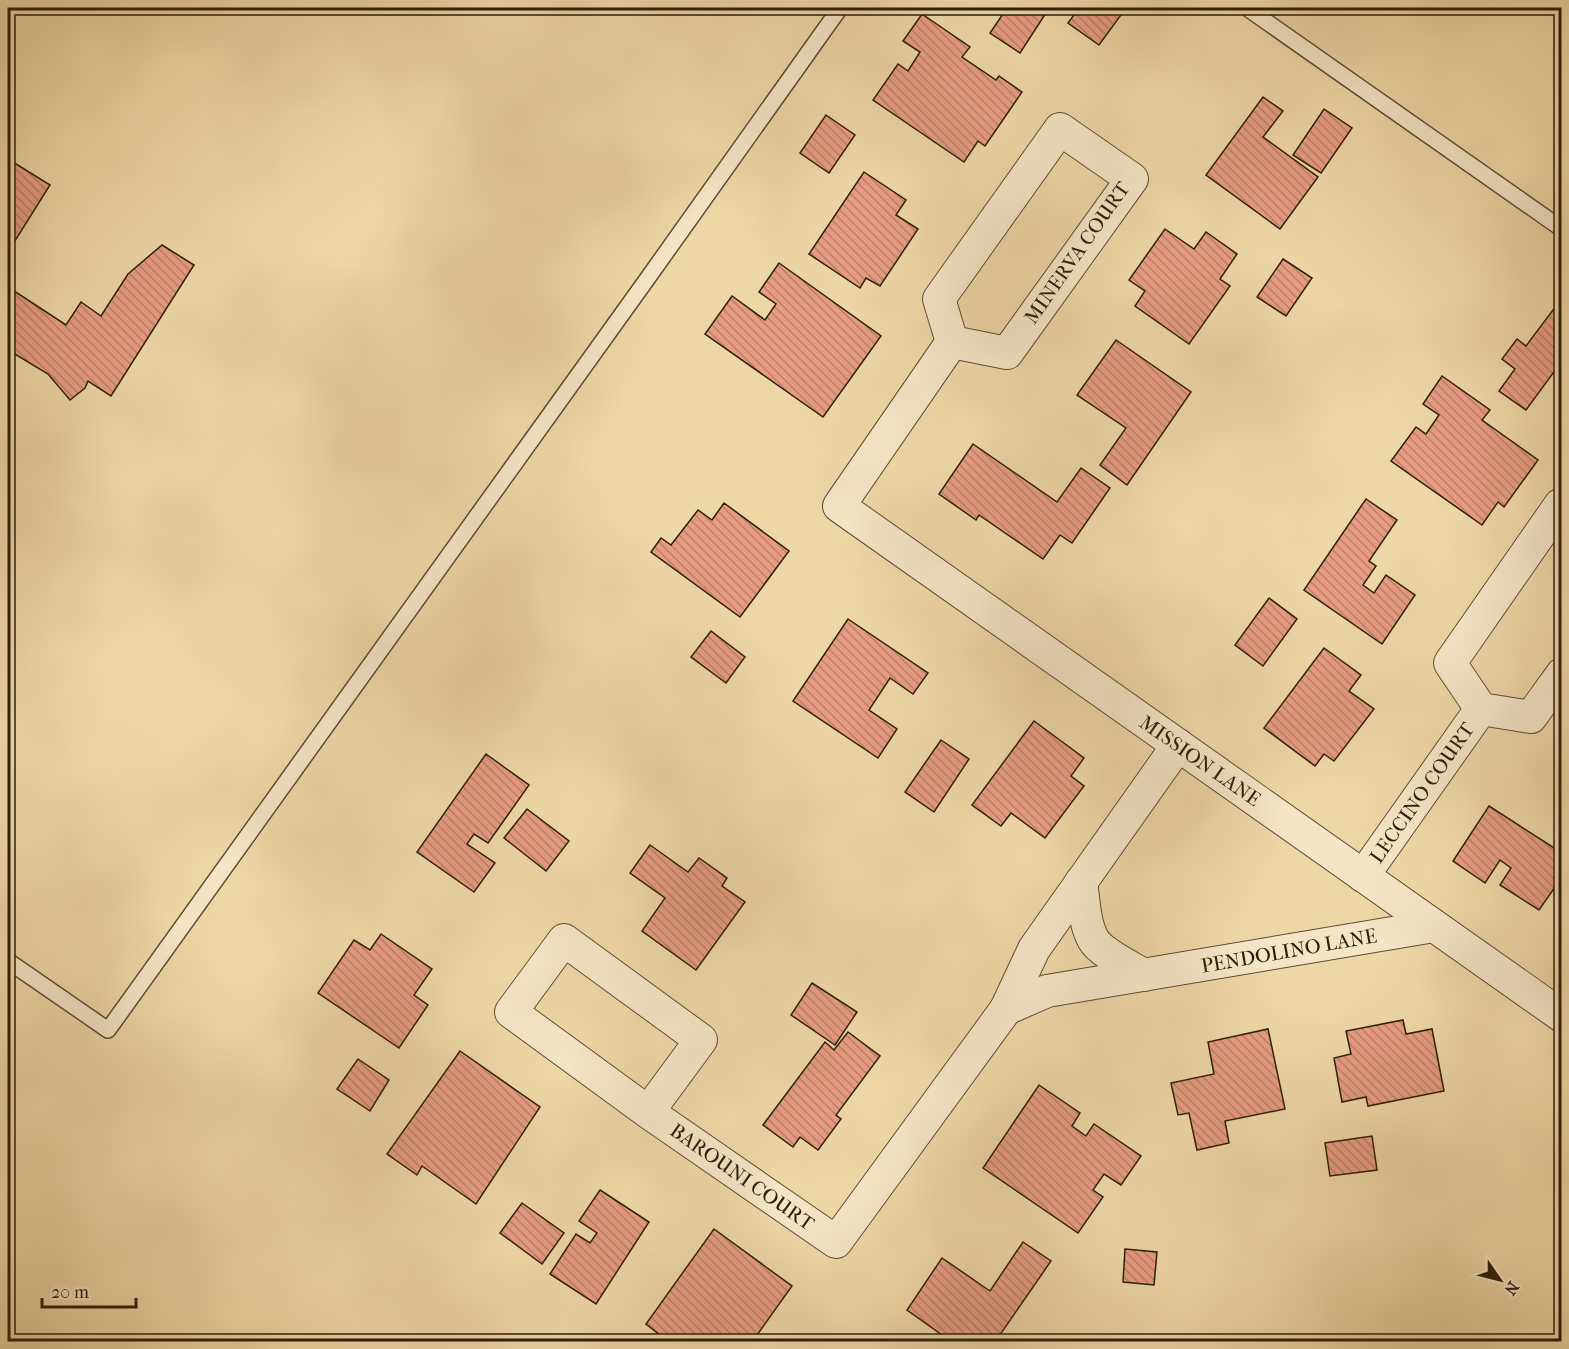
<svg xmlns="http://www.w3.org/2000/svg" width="1569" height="1349" font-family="'IM FELL French Canon',serif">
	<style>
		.building { fill: url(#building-back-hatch); stroke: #2d1e0b; stroke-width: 1.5 }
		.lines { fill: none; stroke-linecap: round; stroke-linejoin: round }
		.lane-casing { stroke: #5d4c32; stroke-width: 18 }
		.street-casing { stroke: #5d4c32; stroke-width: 34 }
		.lane { stroke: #f4e5c6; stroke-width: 15 }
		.street { stroke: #f4e5c6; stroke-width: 32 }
		.labels { text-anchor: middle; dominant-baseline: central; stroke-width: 4.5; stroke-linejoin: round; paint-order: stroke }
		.street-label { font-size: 20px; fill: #2d1e0b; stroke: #f4e5c6 }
	</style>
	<defs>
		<pattern id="building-back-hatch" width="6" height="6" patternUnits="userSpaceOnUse" patternTransform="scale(1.5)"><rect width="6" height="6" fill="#e79c82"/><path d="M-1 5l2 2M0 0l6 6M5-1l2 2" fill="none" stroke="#bc7f69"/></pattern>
	</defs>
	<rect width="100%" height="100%" fill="#eed7a7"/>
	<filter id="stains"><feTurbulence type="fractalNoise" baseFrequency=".00333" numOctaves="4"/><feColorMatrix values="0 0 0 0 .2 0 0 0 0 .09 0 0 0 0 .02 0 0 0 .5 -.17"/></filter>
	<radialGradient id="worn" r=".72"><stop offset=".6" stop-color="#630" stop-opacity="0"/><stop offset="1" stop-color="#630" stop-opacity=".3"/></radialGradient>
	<!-- building -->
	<g class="building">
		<path d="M1007,8H1038L1046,13L1020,53L990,33Z"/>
		<path d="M1079,8H1126L1099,45L1068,23Z"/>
		<path d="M922,14L970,47L962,57L996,80L999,76L1022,92L985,146L978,141L964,162L873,100L898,64L908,71L920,52L903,41Z"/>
		<path d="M1263,97L1283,111L1263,137L1318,177L1280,229L1206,175Z"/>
		<path d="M1324,109L1352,128L1321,173L1293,155Z"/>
		<path d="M826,115L855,135L829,173L800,153Z"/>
		<path d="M8,159L50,185L8,252Z"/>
		<path d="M864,172L906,200L896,215L918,229L880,286L866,278L860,288L809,254Z"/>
		<path d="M1165,229L1194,249L1206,232L1237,254L1220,279L1230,286L1189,344L1135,306L1145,291L1129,280Z"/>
		<path d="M162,245L194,265L111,396L88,381L85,388L70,400L48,374L15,354L8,366V287L66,325L81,302L101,316L128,274Z"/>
		<path d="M1283,259L1312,278L1286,316L1257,297Z"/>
		<path d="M779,263L881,336L823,417L705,334L732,296L765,320L776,304L759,292Z"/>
		<path d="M1562,298V374L1556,369L1526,410L1499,391L1515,369L1502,359L1517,339L1526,346Z"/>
		<path d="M1116,340L1191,392L1127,485L1100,465L1126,428L1077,395Z"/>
		<path d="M1442,376L1490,410L1482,420L1538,460L1504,507L1498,502L1482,525L1391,461L1416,427L1426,434L1439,415L1423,404Z"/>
		<path d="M973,444L1057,502L1081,468L1110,488L1072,543L1060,535L1043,559L979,515L976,520L939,494Z"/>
		<path d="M1366,499L1397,520L1369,561L1376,566L1363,585L1374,593L1386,575L1415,595L1382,644L1304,590Z"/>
		<path d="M724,503L789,551L740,617L651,552L661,538L671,545L698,510L712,520Z"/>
		<path d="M1269,598L1297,619L1263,666L1235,645Z"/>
		<path d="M848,619L928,673L913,694L890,678L869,710L897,729L878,758L793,701Z"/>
		<path d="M711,631L745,657L726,683L691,657Z"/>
		<path d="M1324,648L1361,675L1349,691L1374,709L1334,761L1324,754L1315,766L1264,728Z"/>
		<path d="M1034,721L1084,758L1071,776L1084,786L1045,838L1011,813L1001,826L972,805Z"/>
		<path d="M941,740L969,759L934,812L905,792Z"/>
		<path d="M486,754L529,785L488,843L474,834L467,844L495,863L474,892L417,852Z"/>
		<path d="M1489,806L1562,853V877L1539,910L1500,885L1511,868L1500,860L1485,883L1453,861Z"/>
		<path d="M527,809L569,841L546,871L504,838Z"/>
		<path d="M650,845L688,872L699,858L727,878L722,886L745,902L696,970L642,931L665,898L630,873Z"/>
		<path d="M381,934L432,969L414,995L428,1005L399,1048L318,993L354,940L370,950Z"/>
		<path d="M812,983L857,1012L835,1045L791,1015Z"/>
		<path d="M1403,1020L1406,1034L1432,1029L1444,1091L1368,1106L1366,1097L1342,1102L1334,1058L1351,1054L1346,1031Z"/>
		<path d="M1268,1029L1285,1109L1225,1121L1229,1143L1197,1150L1189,1113L1178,1115L1171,1083L1214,1074L1208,1042Z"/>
		<path d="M848,1032L880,1056L836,1115L841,1119L818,1150L800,1137L793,1147L763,1125L825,1042L834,1050Z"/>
		<path d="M460,1051L540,1107L476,1204L422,1166L417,1175L387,1154Z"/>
		<path d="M358,1059L389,1080L370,1111L337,1089Z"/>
		<path d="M1039,1085L1080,1113L1072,1126L1086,1136L1094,1124L1141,1156L1121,1185L1104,1174L1093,1190L1103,1197L1078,1233L983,1168Z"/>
		<path d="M1372,1136L1377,1170L1330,1176L1325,1143Z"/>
		<path d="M600,1190L649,1222L596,1304L550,1274L576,1234L590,1243L597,1233L579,1221Z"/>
		<path d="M522,1203L564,1233L542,1264L500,1233Z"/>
		<path d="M714,1229L792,1286L752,1342H690L688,1340L687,1342H669L646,1324Z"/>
		<path d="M1023,1242L1051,1261L995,1342H952L907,1310L942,1258L990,1291Z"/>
		<path d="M1125,1249L1157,1252L1154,1285L1123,1282Z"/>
	</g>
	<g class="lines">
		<defs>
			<g id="lane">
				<path d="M1247,8L1562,229"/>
				<path d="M8,961L108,1030L650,275L840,8"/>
			</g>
			<g id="street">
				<path d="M952,342L1007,353L1132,179L1060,129L939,299L952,342L839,506L1562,1016"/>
				<path d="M1562,505H1560L1450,663L1481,709L1531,717L1562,674"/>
				<path d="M1363,876L1481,709"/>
				<path d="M1081,882C1084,901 1084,922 1093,939C1100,952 1130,967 1144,975"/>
				<path d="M1006,1009L1047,991L1434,926"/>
				<path d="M648,1112L511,1012L564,940L701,1040L648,1112L836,1242L1006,1009L1034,949L1178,745"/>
			</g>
		</defs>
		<!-- lane casing -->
		<use href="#lane" class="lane-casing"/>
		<!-- street casing -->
		<use href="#street" class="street-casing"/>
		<!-- lane -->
		<use href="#lane" class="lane"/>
		<!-- street -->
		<use href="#street" class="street"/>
	</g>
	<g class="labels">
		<!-- street labels -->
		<g class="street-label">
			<text transform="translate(1077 253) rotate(-55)">MINERVA COURT</text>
			<text transform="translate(1200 761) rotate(35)">MISSION LANE</text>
			<text transform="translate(1422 793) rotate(-55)">LECCINO COURT</text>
			<text transform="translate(1289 951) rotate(-10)">PENDOLINO LANE</text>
			<text transform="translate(742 1177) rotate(35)">BAROUNI COURT</text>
		</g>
	</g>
	<!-- margin -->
	<rect width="1569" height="1349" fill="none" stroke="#eed7a7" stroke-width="30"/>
	<rect x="9" y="9" width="1551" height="1331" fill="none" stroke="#2d1e0b" stroke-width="3"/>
	<rect x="15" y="15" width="1539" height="1319" fill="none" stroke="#2d1e0b" stroke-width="1.5"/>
	<!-- north arrow -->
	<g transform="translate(1500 1280) rotate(125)" stroke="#f4e5c6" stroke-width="4.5" paint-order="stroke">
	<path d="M0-4.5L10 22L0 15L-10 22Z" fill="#2d1e0b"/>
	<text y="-9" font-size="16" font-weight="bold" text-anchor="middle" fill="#2d1e0b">N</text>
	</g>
	<!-- scale -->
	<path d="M42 1298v9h94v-9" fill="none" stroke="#2d1e0b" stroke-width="3"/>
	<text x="51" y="1298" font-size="18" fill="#2d1e0b" stroke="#f4e5c6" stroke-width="4.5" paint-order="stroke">20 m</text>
	<rect width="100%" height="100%" filter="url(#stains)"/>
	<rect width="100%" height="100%" fill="url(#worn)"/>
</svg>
